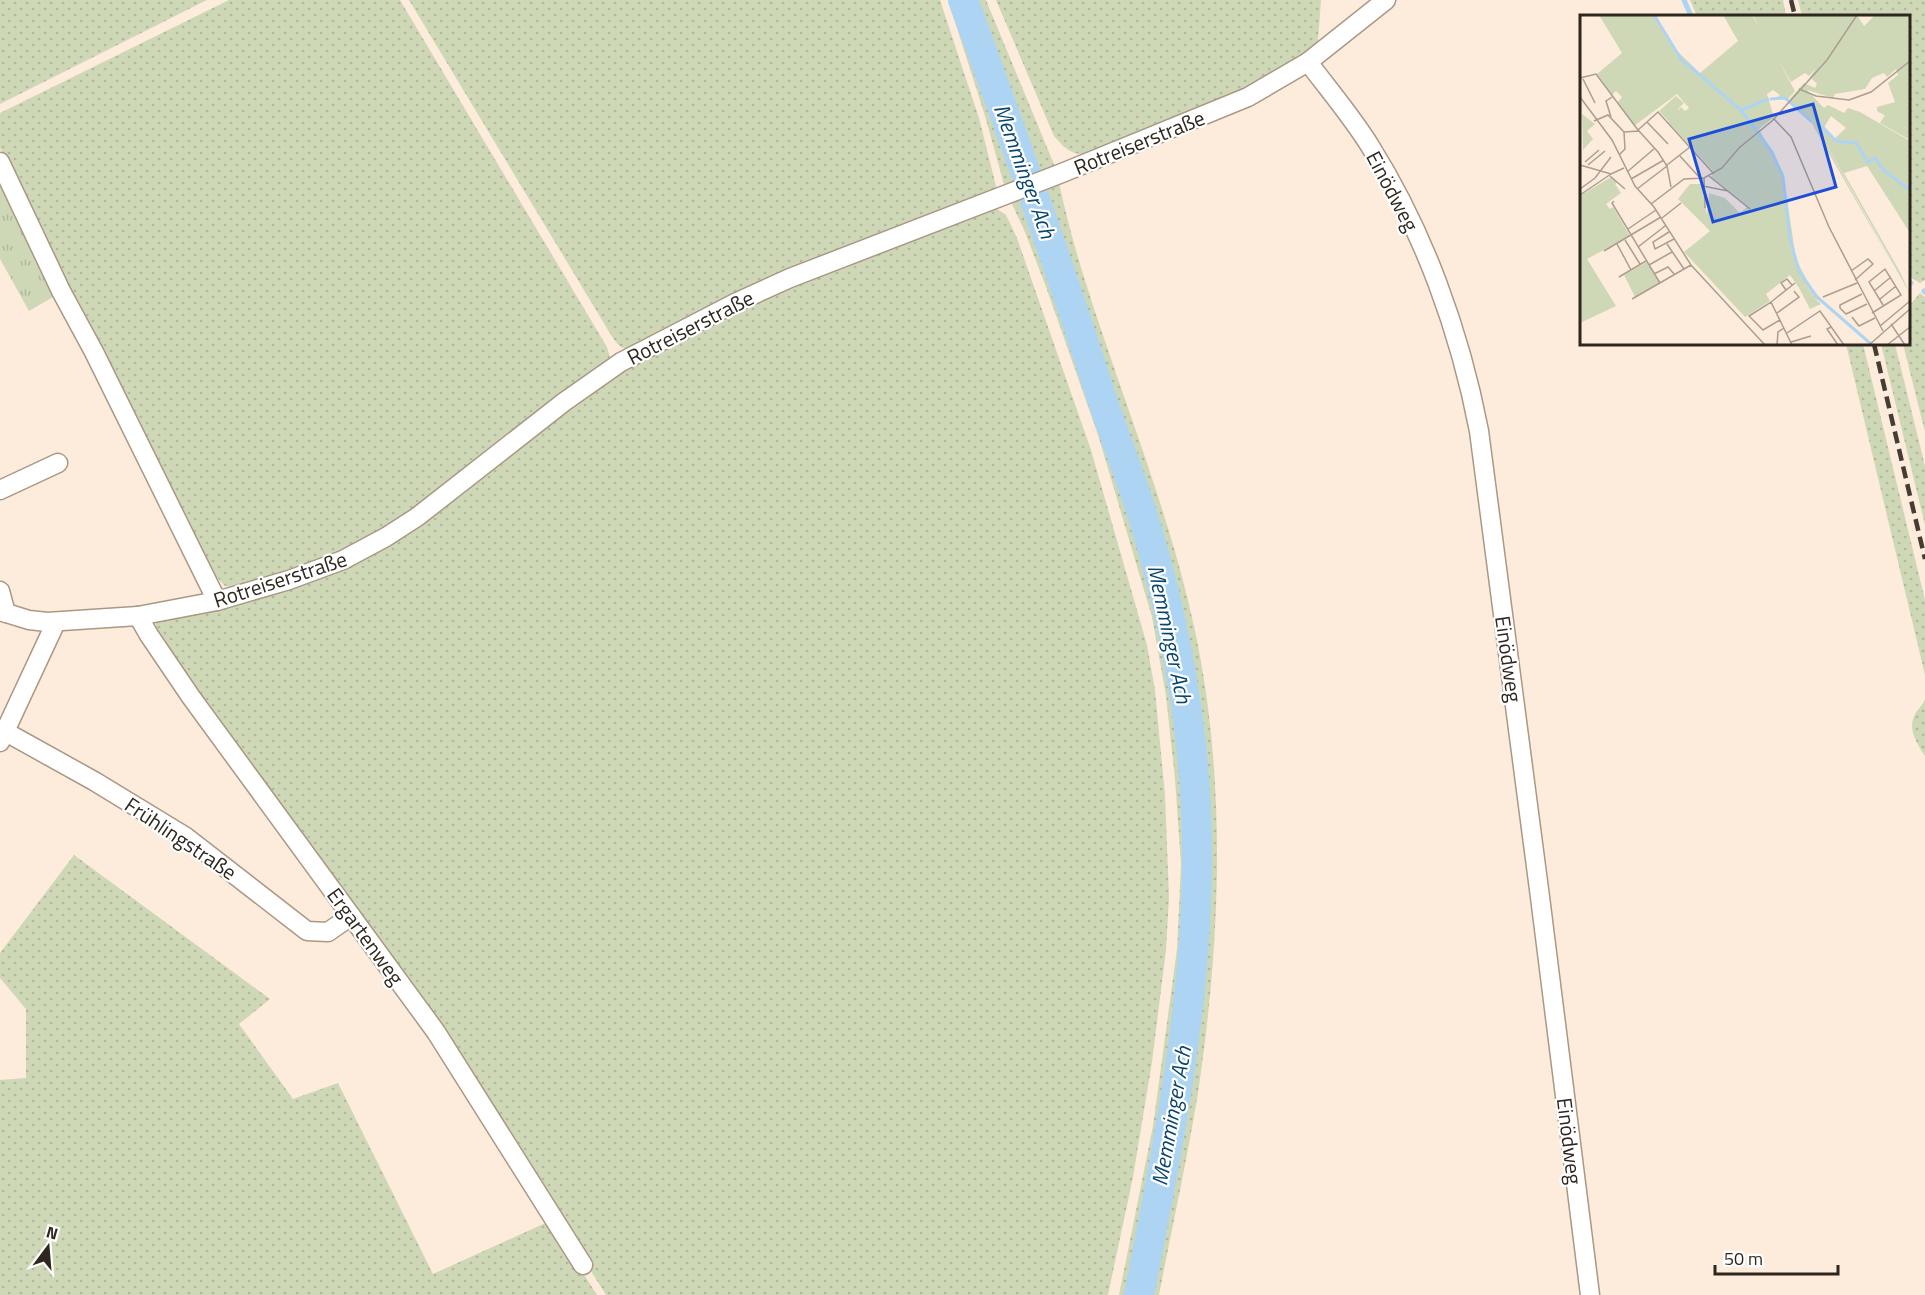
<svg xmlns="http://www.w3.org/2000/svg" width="1925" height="1295" font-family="'Titillium Web',sans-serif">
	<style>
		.grass { fill: url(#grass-dots) }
		.park { fill: url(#park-tufts) }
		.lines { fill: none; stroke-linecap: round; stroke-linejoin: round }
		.stream { stroke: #aed4f4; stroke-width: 5 }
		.river { stroke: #aed4f4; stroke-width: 30 }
		.minor-casing { stroke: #ab9884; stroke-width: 21 }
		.minor { stroke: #fff; stroke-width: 18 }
		.rail { stroke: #453c33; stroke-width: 4.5; stroke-dasharray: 12 6; stroke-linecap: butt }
		.labels { text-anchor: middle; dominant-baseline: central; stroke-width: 4.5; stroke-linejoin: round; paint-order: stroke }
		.street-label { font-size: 21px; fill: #2f271f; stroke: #fff }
		.water-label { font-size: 22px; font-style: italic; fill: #07456e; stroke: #fff }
		.inset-river { fill: none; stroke: #aed4f4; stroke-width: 3 }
		.inset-road { fill: none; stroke: #ab9d90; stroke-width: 1.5 }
		.view { fill: #1d4ed8; fill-opacity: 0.15; stroke: #1d4ed8; stroke-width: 3 }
		.inset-edge { fill: none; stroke: #2f271f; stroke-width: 3 }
	</style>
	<defs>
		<pattern id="grass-dots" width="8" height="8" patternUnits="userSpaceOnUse" patternTransform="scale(1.5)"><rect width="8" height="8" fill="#ced8b7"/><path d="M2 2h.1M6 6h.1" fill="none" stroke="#b1b99d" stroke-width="1.8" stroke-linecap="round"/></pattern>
		<pattern id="park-tufts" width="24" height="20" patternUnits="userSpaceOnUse" patternTransform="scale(1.5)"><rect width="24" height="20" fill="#ced8b7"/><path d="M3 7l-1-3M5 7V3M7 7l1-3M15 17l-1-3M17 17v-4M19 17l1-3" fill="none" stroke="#b1b99d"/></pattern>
	</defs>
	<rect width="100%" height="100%" fill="#fdecdb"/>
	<!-- grass -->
	<g class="grass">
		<path d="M0,0H207L0,104Z"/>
		<path d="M229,0H400L607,347L610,357L607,362L410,514L330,558L236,588L225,586L211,571L0,148V113Z"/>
		<path d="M409,0H940L979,118L997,190L628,349C619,348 616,342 611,335Z"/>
		<path d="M948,0H986L1056,169L1005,188L985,116Z"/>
		<path d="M996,0H1321L1318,41L1308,51L1263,82L1084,154C1070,155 1063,146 1054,136Z"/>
		<path d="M1690,0H1783L1786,16H1697Z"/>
		<path d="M1798,0H1925V280L1920,283L1908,276V16H1802Z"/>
		<path d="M1059,183C1066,214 1074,246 1084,277C1120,393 1168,507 1194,626C1227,778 1221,939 1198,1093C1187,1160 1172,1228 1159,1295H1119L1153,1126L1177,949L1181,864L1175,779L1166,696L1152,617L1098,435L1046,287L1025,232L1010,200Z"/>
		<path d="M996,208L1006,215L1017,238L1091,450L1147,645L1155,690L1165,795L1169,897L1166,950L1152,1062L1133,1177L1108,1295H606L574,1244L156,633V622L159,619L285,588L509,452L635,362L790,286Z"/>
		<path d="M1920,293L1925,297V432L1903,344H1908L1909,306Z"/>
		<path d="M1846,344H1863L1925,600V675Z"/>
		<path d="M1881,344H1895L1925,466V525Z"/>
		<path d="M1925,699V756C1916,742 1906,727 1917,711C1920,707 1923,704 1925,699Z"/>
		<path d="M74,855L270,999L239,1024L293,1099L338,1083L433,1274L550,1221L597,1295H0V1080L26,1078V1009L0,978V953Z"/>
	</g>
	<!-- park -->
	<path class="park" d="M0,185L60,293L29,311L0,259Z"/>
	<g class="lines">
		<!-- stream -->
		<g class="stream">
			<path d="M1684,0L1691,16"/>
			<path d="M1908,281L1911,283"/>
			<path d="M1924,291L1925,292"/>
		</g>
		<!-- river -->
		<path class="river" d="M963,0C1012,132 1059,265 1102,399C1117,444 1135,488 1148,533C1179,639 1198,753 1197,863C1196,1009 1167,1153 1139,1295"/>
		<defs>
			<g id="minor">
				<path d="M1308,62C1329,90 1352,117 1370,146C1424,232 1460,332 1479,431L1540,897L1590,1295"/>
				<path d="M0,162L61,291L94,352L217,601"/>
				<path d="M0,490L58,463"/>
				<path d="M0,591L6,613"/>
				<path d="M0,611L29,620L47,622L138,616L217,601L289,580L343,560L386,537L417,517L564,402L621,362L735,303L790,278L1062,173L1248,97L1308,62L1386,0"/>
				<path d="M138,616L149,635L191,697L436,1032L583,1265"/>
				<path d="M4,731L94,781L186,837L307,931L328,932L351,916"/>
				<path d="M0,742L56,622"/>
			</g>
		</defs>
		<!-- minor casing -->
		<use href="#minor" class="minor-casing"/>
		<!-- minor -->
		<use href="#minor" class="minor"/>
		<!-- rail -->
		<g class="rail">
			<path d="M1791,0L1795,16"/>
			<path d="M1874,344L1925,559"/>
		</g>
	</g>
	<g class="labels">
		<!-- street labels -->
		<g class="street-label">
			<text transform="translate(1139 142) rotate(-22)">Rotreiserstraße</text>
			<text transform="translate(1393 191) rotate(62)">Einödweg</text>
			<text transform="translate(690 327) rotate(-27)">Rotreiserstraße</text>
			<text transform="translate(280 579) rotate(-18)">Rotreiserstraße</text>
			<text transform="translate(1509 659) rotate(82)">Einödweg</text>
			<text transform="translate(181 838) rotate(34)">Frühlingstraße</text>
			<text transform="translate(366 936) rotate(54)">Ergartenweg</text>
			<text transform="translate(1570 1141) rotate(83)">Einödweg</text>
		</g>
		<!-- water labels -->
		<g class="water-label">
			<text transform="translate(1025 171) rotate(70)">Memminger Ach</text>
			<text transform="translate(1170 634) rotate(78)">Memminger Ach</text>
			<text transform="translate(1171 1116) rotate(-80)">Memminger Ach</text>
		</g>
	</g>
	<!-- overview -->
	<g transform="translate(1580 15)">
		<rect width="330" height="330" fill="#fdecdb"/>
		<path d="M19,0H76L94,33L120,58L158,26L143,0H172L179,12L173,0H277L284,11L295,0H330V115L297,96V92L315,87L308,68L318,60L316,54L307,62L304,58L292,63L285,74L255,79L253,83L227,75L244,93L248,90L264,98L268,93L280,97L330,126V218L287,151L264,158L320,257L330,279L221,84L315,254L231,107L209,85L224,68L235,73L237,69L230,62L236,53L229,61L225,58L211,67L198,45L215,76L208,84L197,82L200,80L193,75L187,79L194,102L179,114L203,157L216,244L230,271L247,291L234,283L225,270L219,273L210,260L186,279L190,286L165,302L104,237L130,216L98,184L110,169H122L127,200L129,178L145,183L160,198L167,192L131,162L134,157L88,107L101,92L105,96L109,93L97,79L54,111L37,88L42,82L36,76L32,80L17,59L42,38ZM251,101L266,113L254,124L243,114ZM2,99L15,109L7,116L13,124L3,135ZM31,162L38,167L35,169L41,178L26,189L30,194L33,192L50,221L7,244L36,291L0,308V181Z" fill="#ced8b7" fill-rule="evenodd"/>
		<path d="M305,100L330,115V125L300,108Z" fill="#ced8b7"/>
		<path d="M96,81L104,88L98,94L101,102L90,108L79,96ZM67,247L80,268L55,282L44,260ZM225,270L234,283L241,289L230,294L219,273Z" fill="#ced8b7"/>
		<path class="inset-river" d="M74,0L101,44L161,95L192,137L203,162L210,224L219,256L237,282L291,329M190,84L205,83L232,107M161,95L189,84M238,107L256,126L276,128L288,147L295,143L303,155L330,175"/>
		<path class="inset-road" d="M0,63L16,59L58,115M3,64L15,88M219,74L236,81L269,85L291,77L330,46M0,82L32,125L55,171L74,192L111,250L185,330M31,102L26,86L32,82M194,104L211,122L249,212L303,316M14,106L28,100L44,117M67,107L88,129M58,115L78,97L134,159M44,117L59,116L78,137L87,151L91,172M39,140L45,134L44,117M100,141L120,163M5,147L19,135M0,150L31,159L44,153M8,150L25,136M87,150L110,132M47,157L75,133M30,161L45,174M129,161L170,194M124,163L125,193M51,164L84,145M123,171L148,176M0,174L15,163L31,142M57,174L87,151M0,180L31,159M34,186L32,188L80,268M71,189L104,164L124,163L142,153L159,133L192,106L247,45L277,0M82,203L101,188M48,214L76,195M89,217L73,227L75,234L94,224M45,225L60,249M37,229L51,255M87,229L104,254M58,232L85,211M24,236L81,202M69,250L92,237M271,256L288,244L293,249L275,265M74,259L88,252L95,260M39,262L66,246M206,275L201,268L207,264L212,270M294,276L311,262M282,279L260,290V293L266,299L287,289M243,282L277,268M52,284L111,250M300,284L316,271M191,287L215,268M197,298L219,282L214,276M292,298L321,280L305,254L289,267L303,290M272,302L279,311L295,303M200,305L183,315L169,301L191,287L212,330M311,309L325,330M300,311L330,286M251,312L247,314L258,330M207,318L240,296L264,330M211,327L231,321M197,330L198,317L204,313M289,330L330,294M307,330L330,312"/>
		<path class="view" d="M233,89L256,172L133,207L109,124Z"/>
		<rect width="330" height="330" class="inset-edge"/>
	</g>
	<!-- north arrow -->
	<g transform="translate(48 1247) rotate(16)" stroke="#ffffff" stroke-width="4.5" paint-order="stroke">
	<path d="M0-4.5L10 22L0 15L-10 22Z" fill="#2f271f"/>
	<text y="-9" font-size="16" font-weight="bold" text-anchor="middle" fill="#2f271f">N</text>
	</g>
	<!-- scale -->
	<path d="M1715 1265v9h123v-9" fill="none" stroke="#2f271f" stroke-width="3"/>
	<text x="1724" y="1265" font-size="18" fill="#2f271f" stroke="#ffffff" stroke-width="4.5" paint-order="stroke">50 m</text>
</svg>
